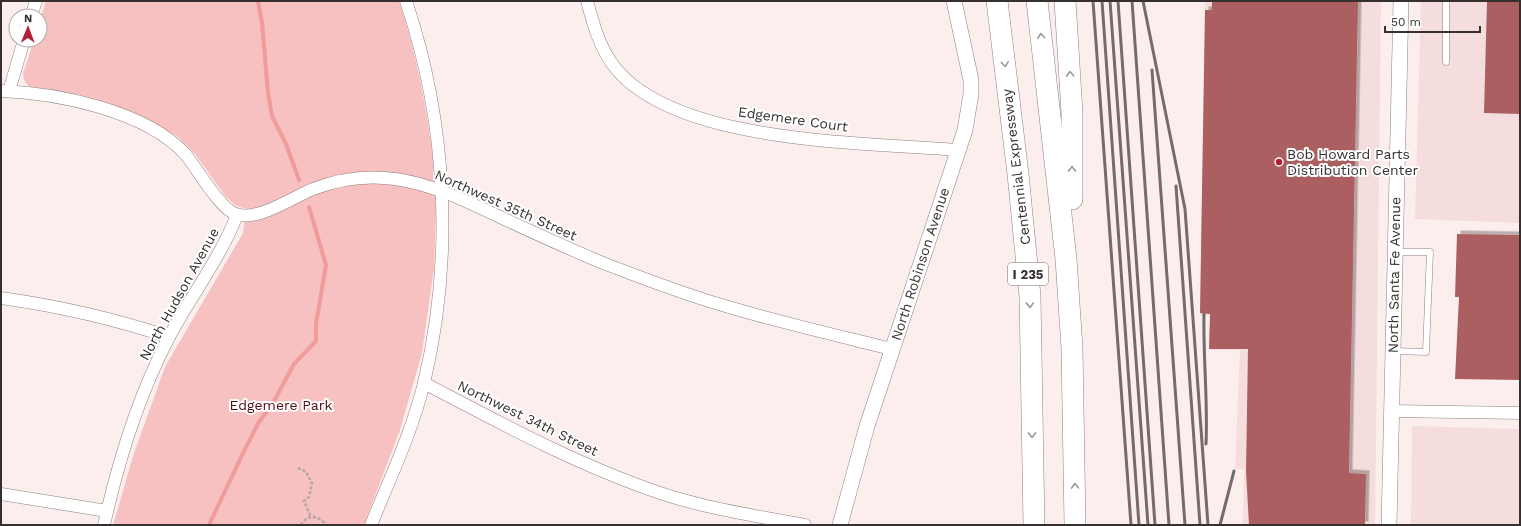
<svg xmlns="http://www.w3.org/2000/svg" width="1521" height="526" font-family="'Work Sans',sans-serif">
	<style>
		.built { fill: #f4dddc }
		.green { fill: #f6c1c0 }
		.lines { fill: none; stroke-linecap: round; stroke-linejoin: round }
		.stream { stroke: #f09c9d; stroke-width: 4 }
		.building { fill: #ac5f60; filter: url(#shadow) }
		.service-casing { stroke: #8d8080; stroke-width: 7 }
		.minor-casing { stroke: #8d8080; stroke-width: 13 }
		.tertiary-casing { stroke: #8d8080; stroke-width: 16 }
		.motorway-casing { stroke: #8d8080; stroke-width: 22 }
		.path { stroke: #b2a6a6; stroke-width: 2.5; stroke-dasharray: 3 2; stroke-linecap: butt }
		.service { stroke: #fff; stroke-width: 6 }
		.minor { stroke: #fff; stroke-width: 12 }
		.tertiary { stroke: #fff; stroke-width: 15 }
		.motorway { stroke: #fff; stroke-width: 21 }
		.rail { stroke: #746b6b; stroke-width: 3 }
		.oneway { stroke: #9a9898 }
		.poi-dot { fill: #b21f36; stroke: #fff; stroke-width: 1.5 }
		.labels { text-anchor: middle; dominant-baseline: central; stroke-width: 4; stroke-linejoin: round; paint-order: stroke }
		.shield { fill: #fff; stroke: #726e6e; stroke-width: 1 }
		.shield-label { font-size: 13px; font-weight: bold; fill: #363030 }
		.street-label { font-size: 14px; fill: #363030; stroke: #fff }
		.poi-label { font-size: 14px; fill: #363030; stroke: #fff; text-anchor: start }
		.park-label { font-size: 14px; fill: #530915; stroke: #fff }
	</style>
	<defs>
		<filter id="shadow"><feDropShadow dx="3.5" dy="-3.5" stdDeviation="0" flood-color="#0004"/></filter>
	</defs>
	<rect width="100%" height="100%" fill="#fdeeee"/>
	<!-- built -->
	<g class="built">
		<path d="M1205,1H1381L1375,525H1243L1244,469H1235L1240,350H1211L1212,315H1200Z"/>
		<path d="M1421,1H1520V223L1415,219Z"/>
		<path d="M1412,426L1520,429V525H1411Z"/>
	</g>
	<!-- green -->
	<path class="green" d="M46,1H399C417,55 427,109 434,166L433,172L436,209L434,269L422,353L400,430L364,525H113L134,453L165,367L243,233L246,209L235,205L225,196L195,154L177,136L134,114L112,105L67,92L30,87L25,82L23,74L34,40H40V20Z"/>
	<g class="lines">
		<!-- stream -->
		<g class="stream">
			<path d="M258,1L262,23L268,93L272,116L286,144L299,180"/>
			<path d="M209,525L245,449L259,422L273,403L294,364L316,341V324L326,265L309,207"/>
		</g>
	</g>
	<!-- building -->
	<g class="building">
		<path d="M1212,1H1358L1349,473L1366,474L1365,525H1249L1246,471L1248,349H1209L1210,314L1200,313L1205,10H1212Z"/>
		<path d="M1487,1H1520V114L1484,113Z"/>
		<path d="M1457,234L1520,235V380L1455,379L1459,297H1455Z"/>
	</g>
	<g class="lines">
		<defs>
			<g id="service">
				<path d="M1446,62V1"/>
				<path d="M1393,351L1426,352L1430,252H1396"/>
			</g>
			<g id="minor">
				<path d="M587,1C593,23 599,46 613,65C673,145 867,142 958,150"/>
				<path d="M31,16L36,1"/>
				<path d="M1,91C58,93 147,111 186,155C198,170 220,209 236,214C257,222 293,197 313,189C339,179 367,175 395,179C432,184 466,201 500,217C532,232 565,247 598,261C639,277 680,293 722,305C778,322 835,335 892,349"/>
				<path d="M9,91L24,40"/>
				<path d="M1,298C58,306 115,319 169,337"/>
				<path d="M424,383C502,424 579,466 663,494C709,509 757,516 805,525"/>
				<path d="M1391,411L1520,413"/>
				<path d="M1,494L107,511"/>
				<path d="M104,525C118,462 138,397 168,339C190,297 220,259 237,215"/>
				<path d="M371,525C390,478 412,432 424,383C454,258 447,123 406,1"/>
			</g>
			<g id="tertiary">
				<path d="M840,525L867,426L965,130L971,94V80L954,1"/>
				<path d="M1389,525L1401,1"/>
			</g>
			<g id="motorway">
				<path d="M997,1L1018,174L1030,296L1034,525"/>
				<path d="M1037,1L1066,259L1072,348L1075,525"/>
				<path d="M1065,1L1072,113V199"/>
			</g>
		</defs>
		<!-- service casing -->
		<use href="#service" class="service-casing"/>
		<!-- minor casing -->
		<use href="#minor" class="minor-casing"/>
		<!-- tertiary casing -->
		<use href="#tertiary" class="tertiary-casing"/>
		<!-- motorway casing -->
		<use href="#motorway" class="motorway-casing"/>
		<!-- path -->
		<g class="path">
			<path d="M298,468L306,472L312,483L309,497L304,501L311,517"/>
			<path d="M301,525C307,514 319,515 326,525"/>
		</g>
		<!-- service -->
		<use href="#service" class="service"/>
		<!-- minor -->
		<use href="#minor" class="minor"/>
		<!-- tertiary -->
		<use href="#tertiary" class="tertiary"/>
		<!-- motorway -->
		<use href="#motorway" class="motorway"/>
		<!-- rail -->
		<g class="rail">
			<path d="M1093,1L1131,525"/>
			<path d="M1102,1L1139,525"/>
			<path d="M1110,1L1148,525"/>
			<path d="M1118,1L1155,525"/>
			<path d="M1132,1L1169,525"/>
			<path d="M1143,1L1185,209L1208,525"/>
			<path d="M1152,70L1185,525"/>
			<path d="M1176,186L1200,525"/>
			<path d="M1204,314C1203,358 1208,400 1206,444"/>
			<path d="M1220,525L1234,471"/>
		</g>
	</g>
	<!-- one-way arrows -->
	<defs><path id="oneway-chevron" d="M-2-3.5L2.5 0L-2 3.5" fill="none" stroke-width="1.6" stroke-linecap="round" stroke-linejoin="round"/></defs>
	<g class="oneway">
		<use href="#oneway-chevron" transform="translate(1041 36) rotate(-97)"/>
		<use href="#oneway-chevron" transform="translate(1005 64) rotate(83)"/>
		<use href="#oneway-chevron" transform="translate(1070 74) rotate(-93)"/>
		<use href="#oneway-chevron" transform="translate(1072 169) rotate(-90)"/>
		<use href="#oneway-chevron" transform="translate(1030 305) rotate(88)"/>
		<use href="#oneway-chevron" transform="translate(1032 435) rotate(89)"/>
		<use href="#oneway-chevron" transform="translate(1075 486) rotate(-91)"/>
	</g>
	<!-- markers -->
	<circle class="poi-dot" cx="1279" cy="162" r="4"/>
	<g class="labels">
		<!-- shield labels -->
		<rect class="shield" x="1008" y="263" width="40" height="22" rx="3"/>
		<g class="shield-label">
			<text x="1028" y="274">I 235</text>
		</g>
		<!-- street labels -->
		<g class="street-label">
			<text transform="translate(793 119) rotate(8)">Edgemere Court</text>
			<text transform="translate(1016 167) rotate(-97)">Centennial Expressway</text>
			<text transform="translate(506 205) rotate(24)">Northwest 35th Street</text>
			<text transform="translate(920 264) rotate(-72)">North Robinson Avenue</text>
			<text transform="translate(1394 275) rotate(-89)">North Santa Fe Avenue</text>
			<text transform="translate(179 294) rotate(-61)">North Hudson Avenue</text>
			<text transform="translate(528 418) rotate(26)">Northwest 34th Street</text>
		</g>
		<!-- poi labels -->
		<g class="poi-label">
			<text x="1287" y="154">Bob Howard Parts<tspan x="1287" dy="16">Distribution Center</tspan></text>
		</g>
		<!-- park labels -->
		<g class="park-label">
			<text x="281" y="405">Edgemere Park</text>
		</g>
	</g>
	<!-- border -->
	<rect width="1521" height="526" fill="none" stroke="#363030" stroke-width="4"/>
	<!-- north arrow -->
	<g transform="translate(28 28) rotate(1)"><circle r="19" fill="#ffffff" stroke="#afacac"/>
	<path d="M0-3L7 15L0 10L-7 15Z" fill="#b21f36"/>
	<text y="-6" font-size="11" font-weight="bold" text-anchor="middle" fill="#363030">N</text>
	</g>
	<!-- scale -->
	<path d="M1385 26v6h95v-6" fill="none" stroke="#363030" stroke-width="2"/>
	<text x="1391" y="26" font-size="12" fill="#363030" stroke="#ffffff" stroke-width="3" paint-order="stroke">50 m</text>
</svg>
